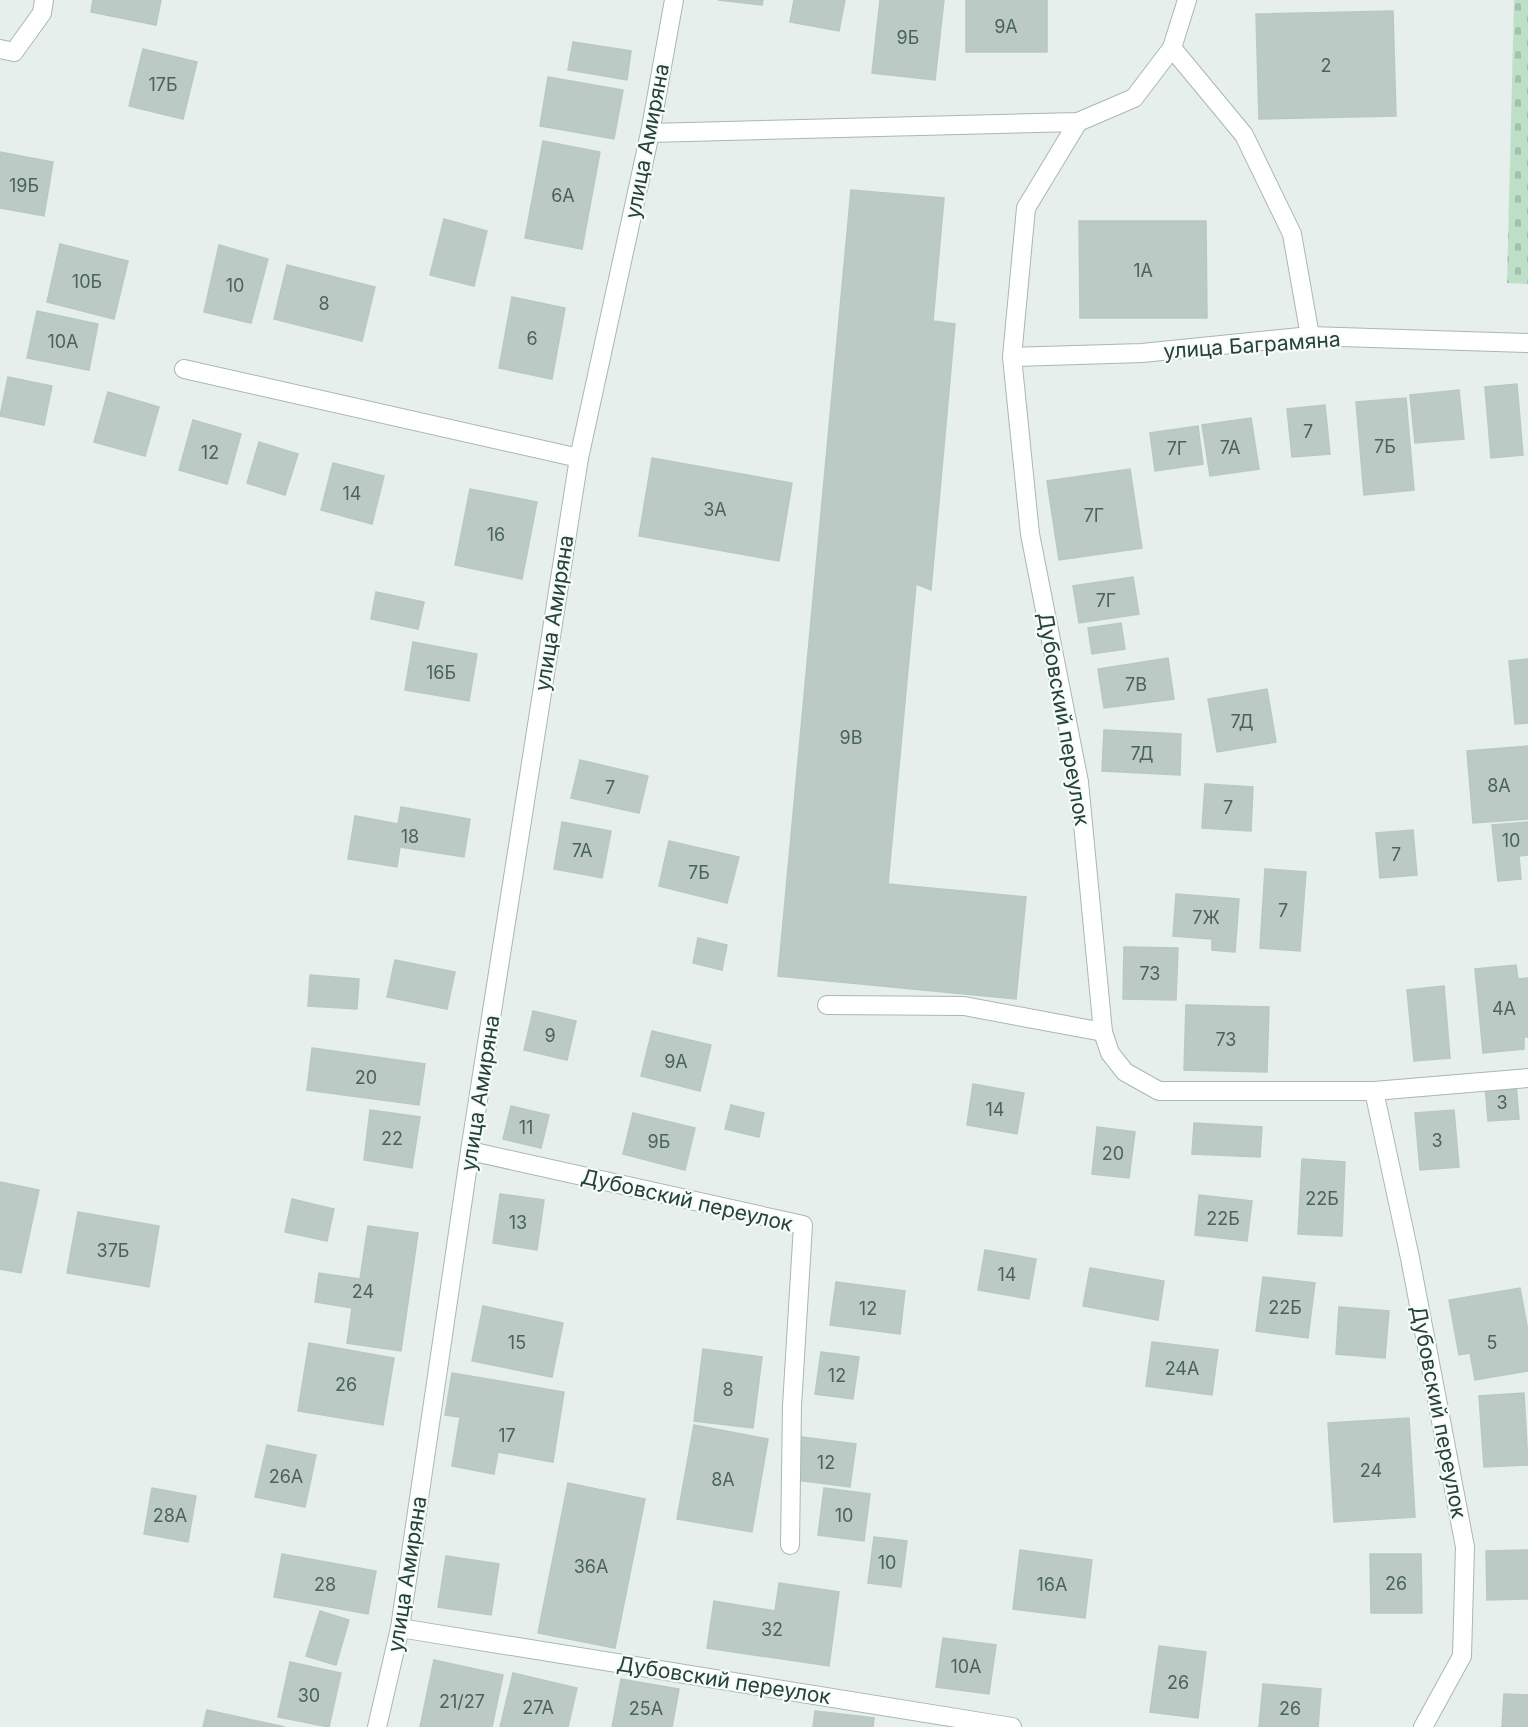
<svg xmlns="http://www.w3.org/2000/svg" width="1528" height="1727" font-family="Inter,sans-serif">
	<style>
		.cemetery { fill: url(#cemetery-stones) }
		.building { fill: #bbcac4; stroke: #b8c9c2; stroke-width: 1.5 }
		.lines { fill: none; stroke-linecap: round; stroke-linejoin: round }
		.lane-casing { stroke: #a8b8b2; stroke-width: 20 }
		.street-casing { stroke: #a8b8b2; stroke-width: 20 }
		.lane { stroke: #fff; stroke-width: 18 }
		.street { stroke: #fff; stroke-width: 18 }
		.labels { text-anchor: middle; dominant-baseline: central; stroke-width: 4.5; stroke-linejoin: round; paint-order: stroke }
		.number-label { font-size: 18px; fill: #4a645c }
		.street-label { font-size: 21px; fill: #24423a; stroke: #f7fbf9 }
	</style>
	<defs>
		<pattern id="cemetery-stones" width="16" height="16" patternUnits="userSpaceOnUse" patternTransform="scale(1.5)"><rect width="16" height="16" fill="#bfe0c8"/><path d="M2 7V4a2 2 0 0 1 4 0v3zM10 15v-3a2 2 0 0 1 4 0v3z" fill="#a4c1ad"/></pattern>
	</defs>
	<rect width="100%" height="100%" fill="#e6efeb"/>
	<!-- cemetery -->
	<path class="cemetery" d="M1514,0H1528V284L1507,283Z"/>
	<!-- building -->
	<g class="building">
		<path d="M93,0H161L156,25L91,12Z"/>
		<path d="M718,0H763L762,5Z"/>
		<path d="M794,0H845L839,31L790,22Z"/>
		<path d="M880,0H944L935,80L872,73Z"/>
		<rect x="966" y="0" width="81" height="52"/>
		<path d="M1393,11L1396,116L1259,119L1256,14Z"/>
		<path d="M573,42L631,51L627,80L568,70Z"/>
		<path d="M143,49L197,62L183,119L129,106Z"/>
		<path d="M548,77L623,90L614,139L540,126Z"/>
		<path d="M543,141L600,152L582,249L525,238Z"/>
		<path d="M0,152L53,162L44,216L0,208Z"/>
		<path d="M851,190L944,198L933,321L955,324L931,590L916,584L888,884L1026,897L1016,999L778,976Z"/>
		<path d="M444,219L487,231L474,286L430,275Z"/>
		<path d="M1079,221H1206L1207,318H1080Z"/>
		<path d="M60,244L128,261L114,319L47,302Z"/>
		<path d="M219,245L268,259L251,323L204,312Z"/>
		<path d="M287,265L375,287L362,341L274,319Z"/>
		<path d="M512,297L565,308L552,379L499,368Z"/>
		<path d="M37,311L98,324L89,370L27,358Z"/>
		<path d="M8,377L52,386L44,425L0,416Z"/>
		<path d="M1517,384L1523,455L1491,458L1485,387Z"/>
		<path d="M1459,390L1464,439L1415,443L1410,395Z"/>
		<path d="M108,392L159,407L145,456L94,442Z"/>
		<path d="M1406,398L1414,490L1364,495L1356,402Z"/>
		<path d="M1325,405L1330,454L1292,457L1287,409Z"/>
		<path d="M1251,418L1259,469L1210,476L1202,425Z"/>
		<path d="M193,420L241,434L227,484L179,470Z"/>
		<path d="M1198,426L1203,464L1155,471L1150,433Z"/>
		<path d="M259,442L298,454L285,495L247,483Z"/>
		<path d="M652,458L792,483L779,561L639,536Z"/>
		<path d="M333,463L384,476L372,524L321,510Z"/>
		<path d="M1130,469L1142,548L1059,560L1047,481Z"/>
		<path d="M470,489L537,502L522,579L455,565Z"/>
		<path d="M1133,577L1139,614L1079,623L1073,586Z"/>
		<path d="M376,592L424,602L418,629L371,619Z"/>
		<path d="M1121,623L1125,649L1092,654L1088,628Z"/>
		<path d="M413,642L477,654L469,701L405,690Z"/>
		<path d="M1168,658L1174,699L1104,708L1098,669Z"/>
		<path d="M1528,659V723L1515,724L1509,661Z"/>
		<path d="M1267,689L1276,742L1217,752L1208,699Z"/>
		<path d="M1104,730L1181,734L1180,775L1102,771Z"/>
		<path d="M1528,746V819L1473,823L1467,751Z"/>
		<path d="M580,760L648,776L639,813L571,798Z"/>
		<path d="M1205,784L1253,787L1251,831L1202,828Z"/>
		<path d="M401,807L470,819L464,857L400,847L397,867L348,859L355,816L398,824Z"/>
		<path d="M562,822L611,831L602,878L554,869Z"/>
		<path d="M1528,822V855L1519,856L1521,879L1498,881L1492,825Z"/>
		<path d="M1413,830L1417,875L1380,878L1376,833Z"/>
		<path d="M669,841L739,857L727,903L659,886Z"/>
		<path d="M1265,869L1306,872L1300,951L1260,948Z"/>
		<path d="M1176,894L1239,899L1235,952L1212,950V939L1173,936Z"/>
		<path d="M698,938L727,945L722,970L693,963Z"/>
		<path d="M1124,947L1178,948L1176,1000L1123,999Z"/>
		<path d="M395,960L455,972L447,1009L387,997Z"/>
		<path d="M1516,965L1518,979L1528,978V1037H1524V1049L1483,1053L1475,969Z"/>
		<path d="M310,975L359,979L357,1009L308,1006Z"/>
		<path d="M1444,986L1450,1058L1414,1061L1407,990Z"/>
		<path d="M1186,1005L1269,1007L1267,1072L1184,1070Z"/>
		<path d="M533,1011L576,1021L567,1060L524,1050Z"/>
		<path d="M652,1031L711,1045L700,1091L641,1076Z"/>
		<path d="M312,1048L425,1064L419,1105L307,1090Z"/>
		<path d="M1516,1083L1519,1119L1488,1121L1485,1085Z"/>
		<path d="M973,1084L1024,1093L1017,1134L967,1125Z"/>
		<path d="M731,1105L764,1113L759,1137L725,1129Z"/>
		<path d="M511,1106L549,1115L541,1148L503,1139Z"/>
		<path d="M370,1110L420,1117L412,1168L364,1160Z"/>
		<path d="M1454,1110L1459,1167L1420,1170L1415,1113Z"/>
		<path d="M633,1113L695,1128L685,1170L623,1154Z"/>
		<path d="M1194,1123L1262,1127L1260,1157L1192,1154Z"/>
		<path d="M1097,1127L1135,1132L1129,1178L1092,1174Z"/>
		<path d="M1302,1159L1345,1162L1342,1236L1298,1234Z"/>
		<path d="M0,1182L39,1190L21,1273L0,1269Z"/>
		<path d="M500,1194L544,1200L537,1250L493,1243Z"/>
		<path d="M1199,1195L1252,1201L1247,1241L1195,1235Z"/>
		<path d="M292,1199L334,1209L327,1241L285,1232Z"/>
		<path d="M78,1212L159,1226L149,1287L67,1273Z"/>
		<path d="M368,1226L418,1233L401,1351L347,1343L352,1308L315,1302L319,1273L360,1279Z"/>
		<path d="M985,1250L1036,1259L1029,1299L978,1290Z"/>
		<path d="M1090,1268L1164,1281L1158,1320L1083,1306Z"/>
		<path d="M1263,1277L1315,1283L1308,1338L1256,1331Z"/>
		<path d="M836,1282L905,1291L900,1334L830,1325Z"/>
		<path d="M1520,1288L1528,1331V1371L1475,1380L1470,1353L1459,1355L1449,1300Z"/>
		<path d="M483,1306L563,1323L552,1377L472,1361Z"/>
		<path d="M1339,1307L1389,1311L1385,1358L1336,1354Z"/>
		<path d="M1152,1342L1218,1350L1212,1395L1146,1386Z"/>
		<path d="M309,1343L394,1358L383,1425L298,1411Z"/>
		<path d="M703,1349L762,1357L753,1428L694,1421Z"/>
		<path d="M821,1352L859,1357L853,1399L815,1394Z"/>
		<path d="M452,1373L564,1392L553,1462L498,1452L494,1474L452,1466L460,1417L445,1415Z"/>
		<path d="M1524,1393L1528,1465L1484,1467L1479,1396Z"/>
		<path d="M1409,1418L1415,1517L1334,1522L1328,1423Z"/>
		<path d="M694,1425L768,1439L752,1532L677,1519Z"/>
		<path d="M802,1437L856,1444L850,1487L797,1480Z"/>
		<path d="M267,1445L316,1455L305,1507L255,1497Z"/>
		<path d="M568,1483L645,1499L615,1648L538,1633Z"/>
		<path d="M152,1488L196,1496L188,1542L144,1534Z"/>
		<path d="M824,1488L870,1494L864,1541L818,1535Z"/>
		<path d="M874,1537L907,1541L901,1587L868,1583Z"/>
		<path d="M1020,1550L1092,1560L1085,1618L1013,1609Z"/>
		<path d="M1528,1550V1599L1487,1600L1486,1551Z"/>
		<path d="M282,1554L376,1571L368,1614L274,1597Z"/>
		<path d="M1370,1554H1421L1422,1613H1371Z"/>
		<path d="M446,1556L499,1564L491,1615L438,1607Z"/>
		<path d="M779,1583L839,1592L829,1666L707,1648L714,1601L775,1611Z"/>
		<path d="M320,1611L349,1620L336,1665L306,1656Z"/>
		<path d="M943,1638L996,1645L989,1694L936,1687Z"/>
		<path d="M1159,1646L1206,1652L1198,1718L1150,1712Z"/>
		<path d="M434,1660L503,1675L492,1727H420Z"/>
		<path d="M290,1662L341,1673L329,1727L278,1717Z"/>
		<path d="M513,1673L577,1688L568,1727H500Z"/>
		<path d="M621,1679L679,1689L672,1727H612Z"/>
		<path d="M1263,1684L1321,1689L1318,1727H1259Z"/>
		<path d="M1504,1694L1528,1695V1727H1502Z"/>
		<path d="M207,1710L285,1727H203Z"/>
		<path d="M815,1711L874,1718L873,1727H813Z"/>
	</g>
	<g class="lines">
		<defs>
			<g id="lane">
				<path d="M827,1005L964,1006L1103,1032"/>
				<path d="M470,1151L803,1225L792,1406L790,1545"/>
			</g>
			<g id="street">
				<path d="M1172,48L1244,135L1292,234L1310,336"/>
				<path d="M0,49L14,52L42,13L44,0"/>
				<path d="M1078,122L1026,208L1012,357L1030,534L1079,782L1103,1032L1110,1053L1125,1072L1159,1091H1374L1528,1078"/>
				<path d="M650,133L1078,122L1134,98L1172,48L1187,0"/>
				<path d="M1012,357L1142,353L1310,336L1528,343"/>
				<path d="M184,369L579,458"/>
				<path d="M1374,1091L1410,1258L1465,1547L1462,1656L1423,1727"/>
				<path d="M400,1628L1012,1727"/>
				<path d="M377,1727L400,1628L470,1151L579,458L650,133L674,0"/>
			</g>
		</defs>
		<!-- lane casing -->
		<use href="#lane" class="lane-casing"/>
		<!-- street casing -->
		<use href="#street" class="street-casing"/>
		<!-- lane -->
		<use href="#lane" class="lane"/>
		<!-- street -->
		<use href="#street" class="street"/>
	</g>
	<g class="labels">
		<!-- number labels -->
		<g class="number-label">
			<text x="1006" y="26">9А</text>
			<text x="908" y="37">9Б</text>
			<text x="1326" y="65">2</text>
			<text x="163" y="84">17Б</text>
			<text x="24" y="185">19Б</text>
			<text x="563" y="195">6А</text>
			<text x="1143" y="270">1А</text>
			<text x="87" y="281">10Б</text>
			<text x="235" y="285">10</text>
			<text x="324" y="303">8</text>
			<text x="532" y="338">6</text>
			<text x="63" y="341">10А</text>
			<text x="1308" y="431">7</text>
			<text x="1385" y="446">7Б</text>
			<text x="1230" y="447">7А</text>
			<text x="1177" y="448">7Г</text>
			<text x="210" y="452">12</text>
			<text x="352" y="493">14</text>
			<text x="715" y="509">3А</text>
			<text x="1094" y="515">7Г</text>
			<text x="496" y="534">16</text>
			<text x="1106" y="600">7Г</text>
			<text x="441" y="672">16Б</text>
			<text x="1136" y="684">7В</text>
			<text x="1242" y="721">7Д</text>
			<text x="851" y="737">9В</text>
			<text x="1142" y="753">7Д</text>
			<text x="1499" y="785">8А</text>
			<text x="610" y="787">7</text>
			<text x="1228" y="807">7</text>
			<text x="410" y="836">18</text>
			<text x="1511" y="840">10</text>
			<text x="582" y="850">7А</text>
			<text x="1396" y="854">7</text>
			<text x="699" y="872">7Б</text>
			<text x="1283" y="910">7</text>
			<text x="1206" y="917">7Ж</text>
			<text x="1150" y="973">7З</text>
			<text x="1504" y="1008">4А</text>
			<text x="550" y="1035">9</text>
			<text x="1226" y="1039">7З</text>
			<text x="676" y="1061">9А</text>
			<text x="366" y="1077">20</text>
			<text x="1502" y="1102">3</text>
			<text x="995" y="1109">14</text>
			<text x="526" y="1127">11</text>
			<text x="392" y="1138">22</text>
			<text x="1437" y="1140">3</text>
			<text x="659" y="1141">9Б</text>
			<text x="1113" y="1153">20</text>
			<text x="1322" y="1198">22Б</text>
			<text x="1223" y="1218">22Б</text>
			<text x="518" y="1222">13</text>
			<text x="113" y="1250">37Б</text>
			<text x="1007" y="1274">14</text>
			<text x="363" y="1291">24</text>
			<text x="1285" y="1307">22Б</text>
			<text x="868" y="1308">12</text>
			<text x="517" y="1342">15</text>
			<text x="1492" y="1342">5</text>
			<text x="1182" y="1368">24А</text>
			<text x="837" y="1375">12</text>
			<text x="346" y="1384">26</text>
			<text x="728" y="1389">8</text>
			<text x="507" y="1435">17</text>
			<text x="826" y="1462">12</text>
			<text x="1371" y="1470">24</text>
			<text x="286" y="1476">26А</text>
			<text x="723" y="1479">8А</text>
			<text x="170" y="1515">28А</text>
			<text x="844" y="1515">10</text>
			<text x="887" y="1562">10</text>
			<text x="591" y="1566">36А</text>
			<text x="1396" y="1583">26</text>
			<text x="325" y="1584">28</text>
			<text x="1052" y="1584">16А</text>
			<text x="772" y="1629">32</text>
			<text x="966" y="1666">10А</text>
			<text x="1178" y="1682">26</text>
			<text x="309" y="1695">30</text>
			<text x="462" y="1701">21/27</text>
			<text x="538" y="1707">27А</text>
			<text x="646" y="1708">25А</text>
			<text x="1290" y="1708">26</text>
		</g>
		<!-- street labels -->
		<g class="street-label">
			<text transform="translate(647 141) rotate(-79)">улица Амиряна</text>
			<text transform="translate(1252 345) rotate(-4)">улица Баграмяна</text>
			<text transform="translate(554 613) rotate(-81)">улица Амиряна</text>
			<text transform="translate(1064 719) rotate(80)">Дубовский переулок</text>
			<text transform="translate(480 1093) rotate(-81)">улица Амиряна</text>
			<text transform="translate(687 1200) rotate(13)">Дубовский переулок</text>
			<text transform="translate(1439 1412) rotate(79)">Дубовский переулок</text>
			<text transform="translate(407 1574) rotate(-81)">улица Амиряна</text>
			<text transform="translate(724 1680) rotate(9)">Дубовский переулок</text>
		</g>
	</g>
</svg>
